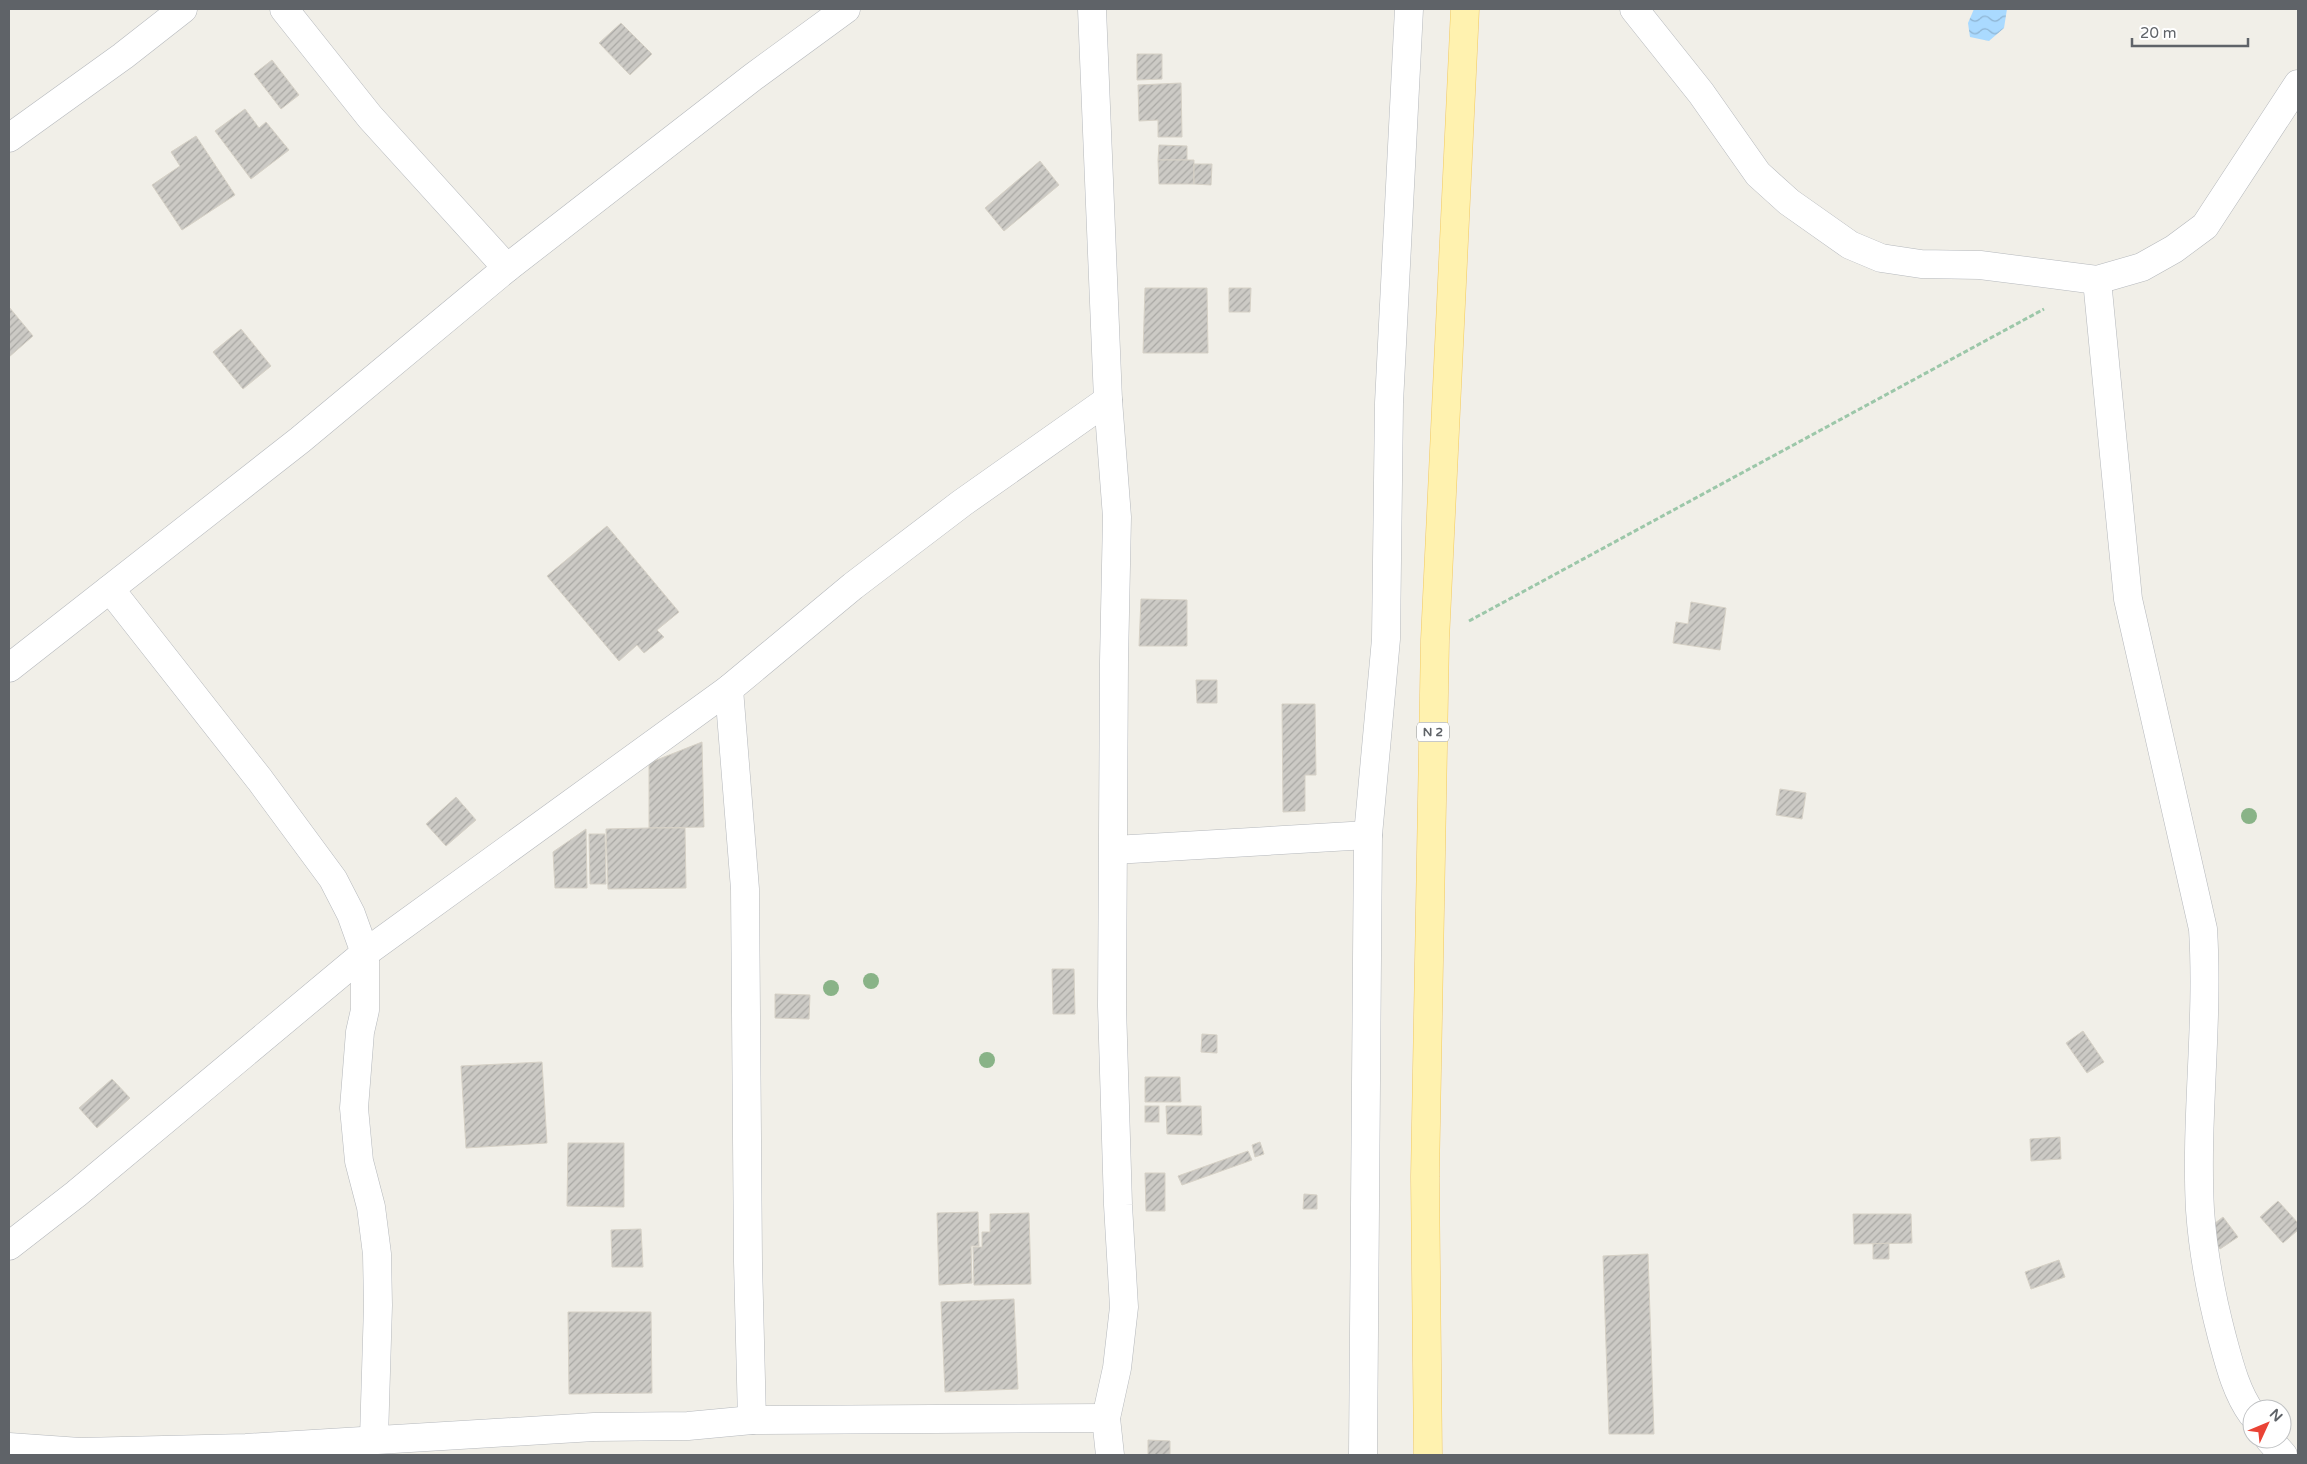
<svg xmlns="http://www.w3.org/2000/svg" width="2307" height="1464" font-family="'Varela Round',sans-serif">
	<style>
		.water { fill: url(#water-waves) }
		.building { fill: url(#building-hatch); stroke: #d6d1c6 }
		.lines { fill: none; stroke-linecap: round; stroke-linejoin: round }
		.street-casing { stroke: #b5b8bc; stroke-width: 29 }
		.primary-casing { stroke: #f2c960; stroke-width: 29 }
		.path { stroke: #9cc7a9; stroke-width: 3; stroke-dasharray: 5 2.5; stroke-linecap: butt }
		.street { stroke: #fff; stroke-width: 28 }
		.primary { stroke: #fff2af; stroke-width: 28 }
		.tree { fill: #89b387 }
		.labels { text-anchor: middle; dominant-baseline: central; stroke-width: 4; stroke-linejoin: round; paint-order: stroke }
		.shield { fill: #fff; stroke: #8f9295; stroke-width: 1 }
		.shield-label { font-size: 12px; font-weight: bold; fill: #5f6368 }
	</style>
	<defs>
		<pattern id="water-waves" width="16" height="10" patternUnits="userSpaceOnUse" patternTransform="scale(1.25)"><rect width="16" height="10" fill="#aadaff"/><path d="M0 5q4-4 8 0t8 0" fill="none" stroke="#8eb4d2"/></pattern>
		<pattern id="building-hatch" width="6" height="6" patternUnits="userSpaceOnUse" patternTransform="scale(1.25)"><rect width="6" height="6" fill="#cccac5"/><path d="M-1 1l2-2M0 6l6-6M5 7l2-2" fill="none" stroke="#a9a8a4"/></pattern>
	</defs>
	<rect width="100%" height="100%" fill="#f1efe8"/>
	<!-- water -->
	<path class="water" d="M1974,9H2007L2004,28L1989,41L1970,37L1968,23Z"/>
	<!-- building -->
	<g class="building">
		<path d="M621,23L652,54L630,75L599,43Z"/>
		<path d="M1137,54H1162V79L1137,80Z"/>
		<path d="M272,60L299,95L281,109L254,74Z"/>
		<path d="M1181,83L1182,137H1158V120L1139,121L1138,85Z"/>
		<path d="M245,109L259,128L266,122L289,150L251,179L215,131Z"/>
		<path d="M196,136L235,195L182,230L152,185L180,166L171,152Z"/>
		<path d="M1159,145L1187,146V160H1158Z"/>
		<path d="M1158,160H1194V184H1159Z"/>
		<path d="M1040,161L1059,185L1004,231L985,208Z"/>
		<path d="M1194,164H1212L1211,185L1194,184Z"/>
		<path d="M1145,288H1207L1208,353H1143Z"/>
		<path d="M1229,288H1251L1250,312H1229Z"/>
		<path d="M9,307L33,336L9,357Z"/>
		<path d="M241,329L271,366L243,389L213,352Z"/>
		<path d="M607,526L679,612L657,630L664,637L644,653L637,645L619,661L547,576Z"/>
		<path d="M1141,599L1187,600V646H1139Z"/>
		<path d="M1691,602L1726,608L1720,650L1673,643L1676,622L1688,624Z"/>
		<path d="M1196,680H1217V703H1197Z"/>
		<path d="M1282,704H1315L1316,775H1305V811L1283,812Z"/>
		<path d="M702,742L704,827L649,828V763Z"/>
		<path d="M1780,789L1806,793L1802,819L1776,815Z"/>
		<path d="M456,797L476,820L446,846L426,824Z"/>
		<path d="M649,828H685L686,888L608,889L606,829Z"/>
		<path d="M586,829L587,888H555L553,852Z"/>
		<path d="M589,834H605L606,884H590Z"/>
		<path d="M1052,969H1074L1075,1014H1053Z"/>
		<path d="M775,994L810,995L809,1019L775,1018Z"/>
		<path d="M2083,1031L2104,1062L2087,1073L2066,1043Z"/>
		<path d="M1202,1034L1217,1035V1053L1201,1052Z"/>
		<path d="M542,1062L547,1143L466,1148L461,1066Z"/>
		<path d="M1145,1077H1180L1181,1102H1145Z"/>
		<path d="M112,1079L130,1098L97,1128L79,1108Z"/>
		<rect x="1145" y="1106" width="14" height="16"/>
		<path d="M1166,1106H1201L1202,1135L1167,1134Z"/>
		<path d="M2060,1137L2061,1159L2031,1161L2030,1139Z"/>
		<path d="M1260,1142L1264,1154L1255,1157L1252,1145Z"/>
		<path d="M568,1143H624V1207L567,1206Z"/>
		<path d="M1248,1151L1252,1160L1182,1185L1178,1176Z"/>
		<path d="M1145,1173H1165V1211H1146Z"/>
		<path d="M1304,1194L1317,1195V1209H1303Z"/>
		<path d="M2278,1201L2298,1223V1230L2283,1243L2260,1217Z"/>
		<path d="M978,1212L979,1246H971L972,1283L939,1285L937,1213Z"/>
		<path d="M1029,1213L1031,1284L974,1285L973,1247H982V1232H990V1214Z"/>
		<path d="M1853,1214H1911L1912,1243L1854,1244Z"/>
		<path d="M2223,1217L2238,1237L2220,1249L2206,1230Z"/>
		<path d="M641,1229L643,1267H612L611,1230Z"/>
		<path d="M1889,1243V1259H1873V1244Z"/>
		<path d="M1648,1254L1654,1434H1609L1603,1256Z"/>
		<path d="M2059,1260L2065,1277L2031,1289L2025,1272Z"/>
		<path d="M1014,1299L1018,1389L945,1392L941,1302Z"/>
		<path d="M568,1312H651L652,1393L569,1394Z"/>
		<path d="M1148,1440L1170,1441V1455H1148Z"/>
	</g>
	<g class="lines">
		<defs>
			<g id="street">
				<path d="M1092,9L1108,400L1117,517L1114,661L1112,1006L1118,1205L1124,1307L1117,1368L1106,1418L1110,1455"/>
				<path d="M1634,9L1701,93L1758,174L1789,202L1850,245L1881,258L1921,264L1980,265L2097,280L2142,267L2174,249L2205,226L2298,84"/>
				<path d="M9,138L123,56L183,9"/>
				<path d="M507,268L753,77L846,9"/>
				<path d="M2097,280L2128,599L2203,929C2209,1023 2195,1116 2200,1210C2203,1253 2211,1295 2222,1337C2229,1363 2236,1392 2252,1414"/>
				<path d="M110,589L260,780L333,879L351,914L365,953V1010L360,1032L354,1108L359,1161L371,1207L377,1254L378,1305L374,1438"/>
				<path d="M9,668L300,440L507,268L370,117L284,9"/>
				<path d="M729,689L745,889L748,1262L752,1420"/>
				<path d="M1114,850L1368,835"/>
				<path d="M9,1246L76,1194L365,953L729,689L853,586L962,503L1108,400"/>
				<path d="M2269,1439L2283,1455"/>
				<path d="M9,1447L80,1452L246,1448L594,1427L688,1426L752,1420L1106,1418"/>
				<path d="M1363,1455L1368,835L1386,639L1389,403L1409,9"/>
			</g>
			<path id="primary" d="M1428,1455L1425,1177L1435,640L1465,9"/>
		</defs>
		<!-- street casing -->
		<use href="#street" class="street-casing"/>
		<!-- primary casing -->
		<use href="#primary" class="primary-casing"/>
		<!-- path -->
		<path class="path" d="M1469,621L2044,309"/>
		<!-- street -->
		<use href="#street" class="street"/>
		<!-- primary -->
		<use href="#primary" class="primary"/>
	</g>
	<!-- trees -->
	<g class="tree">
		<circle cx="2249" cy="816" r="8"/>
		<circle cx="871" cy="981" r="8"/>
		<circle cx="831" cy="988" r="8"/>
		<circle cx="987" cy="1060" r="8"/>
	</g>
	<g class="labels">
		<!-- shield labels -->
		<rect class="shield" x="1417" y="722.5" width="32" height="19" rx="4"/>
		<g class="shield-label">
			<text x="1433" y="732">N 2</text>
		</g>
	</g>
	<!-- border -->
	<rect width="2307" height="1464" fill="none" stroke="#5f6368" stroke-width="20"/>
	<!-- north arrow -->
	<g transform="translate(2267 1424) rotate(46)"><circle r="24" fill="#ffffff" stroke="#bfc1c3"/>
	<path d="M0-4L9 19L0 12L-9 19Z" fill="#ea4335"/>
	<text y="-8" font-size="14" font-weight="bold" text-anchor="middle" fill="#5f6368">N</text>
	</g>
	<!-- scale -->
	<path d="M2132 38v8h116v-8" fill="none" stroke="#5f6368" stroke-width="2.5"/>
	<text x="2140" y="38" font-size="15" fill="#5f6368" stroke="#ffffff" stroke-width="4" paint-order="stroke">20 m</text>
</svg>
